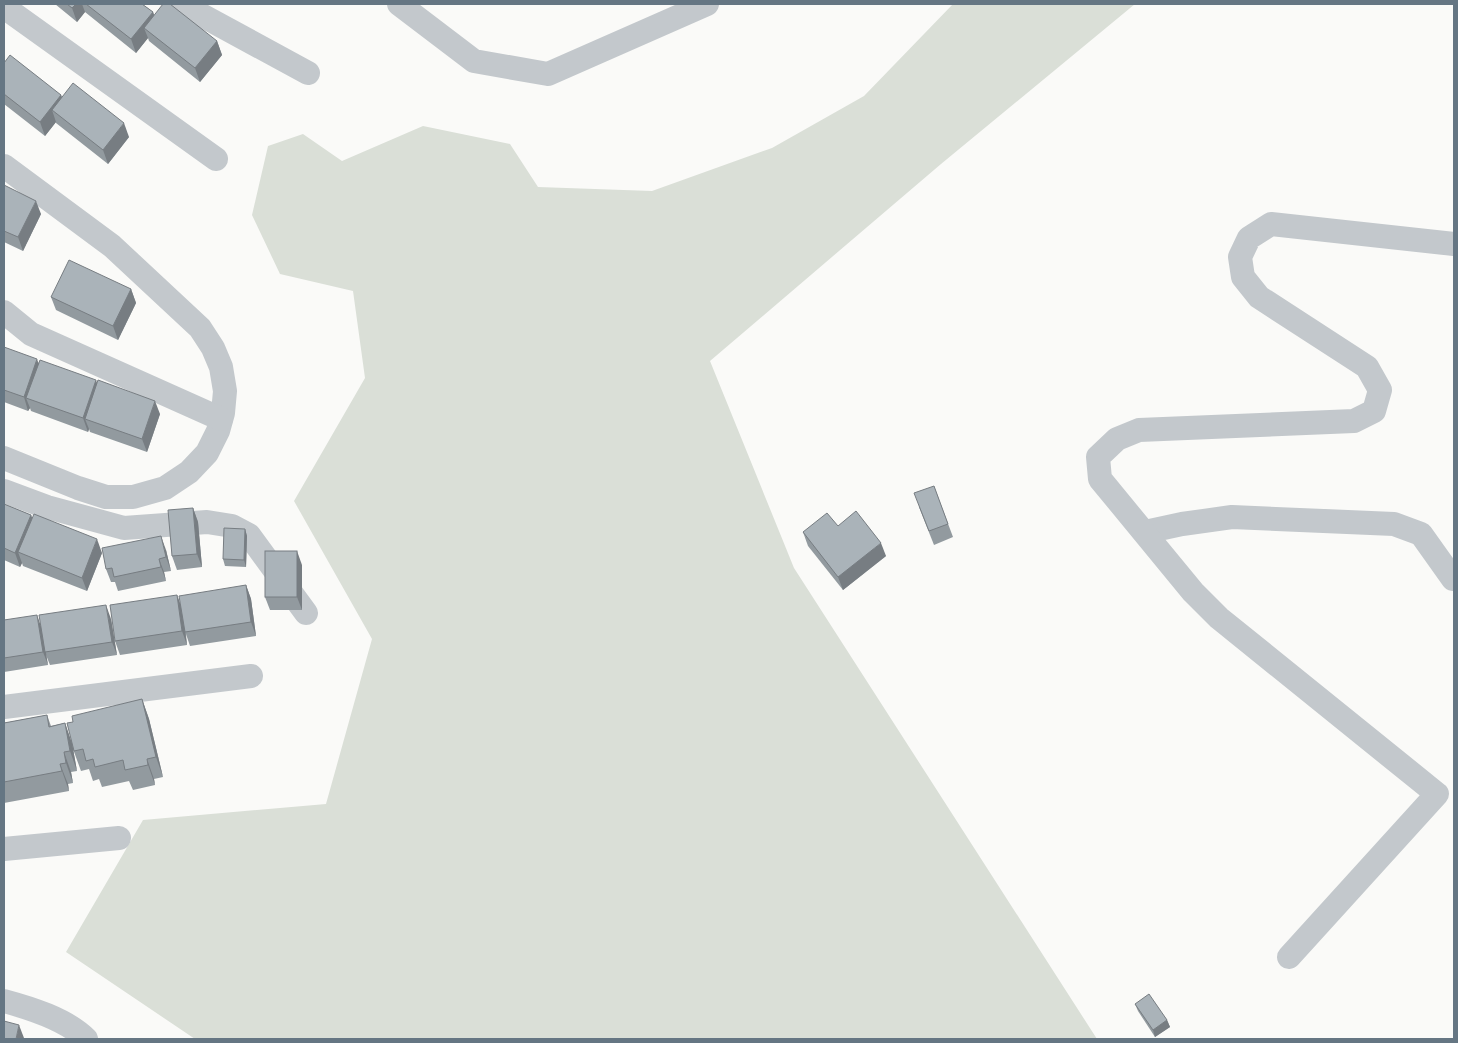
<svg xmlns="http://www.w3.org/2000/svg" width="1458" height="1043" font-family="'Golos Text',sans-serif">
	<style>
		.green { fill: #dadfd7 }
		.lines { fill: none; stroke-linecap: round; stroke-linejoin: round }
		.street { stroke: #c3c8cc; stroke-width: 24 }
		.wall { fill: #929a9f }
		.shaded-wall { fill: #777d82 }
		.building { fill: #aab3b9; stroke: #777d82 }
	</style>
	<rect width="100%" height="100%" fill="#fafaf8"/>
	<!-- green -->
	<path class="green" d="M953,4H1135L941,164L710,361L794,568L1097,1039H195L66,952L143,820L326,804L372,639L294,501L365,378L353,291L280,274L252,215L268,146L303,134L342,161L423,126L510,144L538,187L652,191L772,148L864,96Z"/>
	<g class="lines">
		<!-- street -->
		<g class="street">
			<path d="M181,4L308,73"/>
			<path d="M399,4L474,61L548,74L707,4"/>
			<path d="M4,7L216,159"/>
			<path d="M4,166L112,246L200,328L213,348L221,367L225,391L223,413L218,431L207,453L189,472L165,488L133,497H106L78,488L4,458"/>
			<path d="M4,312L31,334L221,419"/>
			<path d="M4,491L47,507L124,528L207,522L232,526L249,535L306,613"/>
			<path d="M1145,532L1182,524L1232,517L1394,524L1421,534L1453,579"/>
			<path d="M4,707L251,676"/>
			<path d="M4,849L119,838"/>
			<path d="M1289,957L1437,794L1219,618L1193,592L1100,479L1098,457L1117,439L1139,430L1354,421L1374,411L1380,390L1367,367L1259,297L1243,277L1240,257L1249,238L1271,224L1454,244"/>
			<path d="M4,1001C30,1008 66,1019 86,1039"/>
		</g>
	</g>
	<!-- wall -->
	<g class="wall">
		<path d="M55,4H142L153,12L154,15L217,41L222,55L200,82L149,41L148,38L136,53L85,12L77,22Z"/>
		<path d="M4,63L61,95L62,97L129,137L108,164L56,123V122L45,136L4,104Z"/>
		<path d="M4,185L41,214L23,251L4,242Z"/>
		<path d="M131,289L136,303L118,340L56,310L51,297Z"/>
		<path d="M4,347L39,363L97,383L160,414L147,452L90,432L89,429L88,432L31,411L30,408L28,411L4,402Z"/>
		<path d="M934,486L953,537L934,545L919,507Z"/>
		<path d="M4,504L31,515L32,518L102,553L87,591L23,566L22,563L20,567L4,560Z"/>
		<path d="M193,508L198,522L202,567L177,570L172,556Z"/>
		<path d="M838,526L886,556L843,590L808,546L803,532Z"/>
		<path d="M245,529L247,536L246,567L225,566L223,559Z"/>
		<path d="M166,550L171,571L164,572L166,581L118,591L115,582H111L106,569Z"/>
		<path d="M302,565V610H270L265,597Z"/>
		<path d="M246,585L251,599L256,636L190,646L186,634L187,645L120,655L115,641L177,595L181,606Z"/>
		<path d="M111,619L117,655L50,665L46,655L48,665L4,672V620L41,626Z"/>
		<path d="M142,699L149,719L163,777L154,779L155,785L133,790L129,781L102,787L99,779L93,781L89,769L81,771L73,749L77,771L71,772L73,783L68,784L69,791L4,803V723L47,715L51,726L65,723L71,742L73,722Z"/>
		<path d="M1135,1004L1167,1020L1170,1027L1155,1037L1138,1011Z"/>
	</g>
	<!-- shaded-wall -->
	<g class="shaded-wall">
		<path d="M76,4H82L85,12L77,22L72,8Z"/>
		<path d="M153,12L158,26L144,28L148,38L136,53L131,39Z"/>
		<path d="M217,41L222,55L200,82L195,68Z"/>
		<path d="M61,95L66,109L52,110L56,122L45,136L40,122Z"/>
		<path d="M124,123L129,137L108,164L103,150Z"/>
		<path d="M36,201L41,214L23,251L18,237Z"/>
		<path d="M131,289L136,303L118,340L113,326Z"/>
		<path d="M37,359L42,373L26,398L30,408L28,411L24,397Z"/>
		<path d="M96,380L101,394L85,419L89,429L88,432L83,418Z"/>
		<path d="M155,401L160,414L147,452L142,439Z"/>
		<path d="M193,508L198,522L202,567L197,554Z"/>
		<path d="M31,515L36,528L18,552L22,563L20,567L15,553Z"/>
		<path d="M245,529L247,536L246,567L244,560Z"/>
		<path d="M161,536L166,550L171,571L166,557Z"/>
		<path d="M97,539L102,553L87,591L82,578Z"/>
		<path d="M881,543L886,556L843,590L838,577Z"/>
		<path d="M297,551L302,565V610L297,597Z"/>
		<path d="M159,559L164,572L166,581L161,567Z"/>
		<path d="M246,585L251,599L256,636L251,622Z"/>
		<path d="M177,595L182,609L187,645L182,631Z"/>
		<path d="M106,605L111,619L117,655L112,642Z"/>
		<path d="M37,615L42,629L48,665L43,652Z"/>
		<path d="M142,699L149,719L163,777L156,757Z"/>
		<path d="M65,723L72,743L77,771L70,751Z"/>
		<path d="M64,752L71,772L73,783L66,763Z"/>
		<path d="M147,759L154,779L155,785L148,765Z"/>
		<path d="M60,764L68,784L69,791L62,771Z"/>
		<path d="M1167,1020L1170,1027L1155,1037L1153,1030Z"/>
		<path d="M19,1025L24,1038V1039H16Z"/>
	</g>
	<!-- building -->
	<g class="building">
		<path d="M67,4H76L72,8Z"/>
		<path d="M86,4H142L153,12L131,39Z"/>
		<path d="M163,4H170L217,41L195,68L144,28Z"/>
		<path d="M10,55L61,95L40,122L4,94V63Z"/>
		<path d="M73,83L124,123L103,150L52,110Z"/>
		<path d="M4,185L36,201L18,237L4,231Z"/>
		<path d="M69,260L131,289L113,326L51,297Z"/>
		<path d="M4,347L37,359L24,397L4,390Z"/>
		<path d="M40,360L96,380L83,418L26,398Z"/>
		<path d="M98,380L155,401L142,439L85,419Z"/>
		<path d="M934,486L948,524L929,531L914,493Z"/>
		<path d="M4,504L31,515L15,553L4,548Z"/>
		<path d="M193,508L197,554L172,556L168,510Z"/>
		<path d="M856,511L881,543L838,577L803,532L827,513L838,526Z"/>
		<path d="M34,514L97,539L82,578L18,552Z"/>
		<path d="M224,528L245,529L244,560L223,559Z"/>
		<path d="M161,536L166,557L159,559L161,567L114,577L112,568L106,569L102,548Z"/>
		<rect x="265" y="551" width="32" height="46"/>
		<path d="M246,585L251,622L185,632L179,596Z"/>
		<path d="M177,595L182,631L115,641L110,605Z"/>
		<path d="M106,605L112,642L45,652L39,615Z"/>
		<path d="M37,615L43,652L4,658V620Z"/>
		<path d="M142,699L156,757L147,759L148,765L125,770L123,760L95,767L93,759L86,761L83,749L74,751L67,723L73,722L72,716Z"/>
		<path d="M47,715L49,727L65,723L70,751L64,752L66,763L60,764L62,771L4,782V723Z"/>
		<path d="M1149,994L1167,1020L1153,1030L1135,1004Z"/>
		<path d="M4,1021L19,1025L16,1039H4Z"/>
	</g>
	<!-- border -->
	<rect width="1458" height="1043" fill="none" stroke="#657683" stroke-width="10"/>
</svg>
